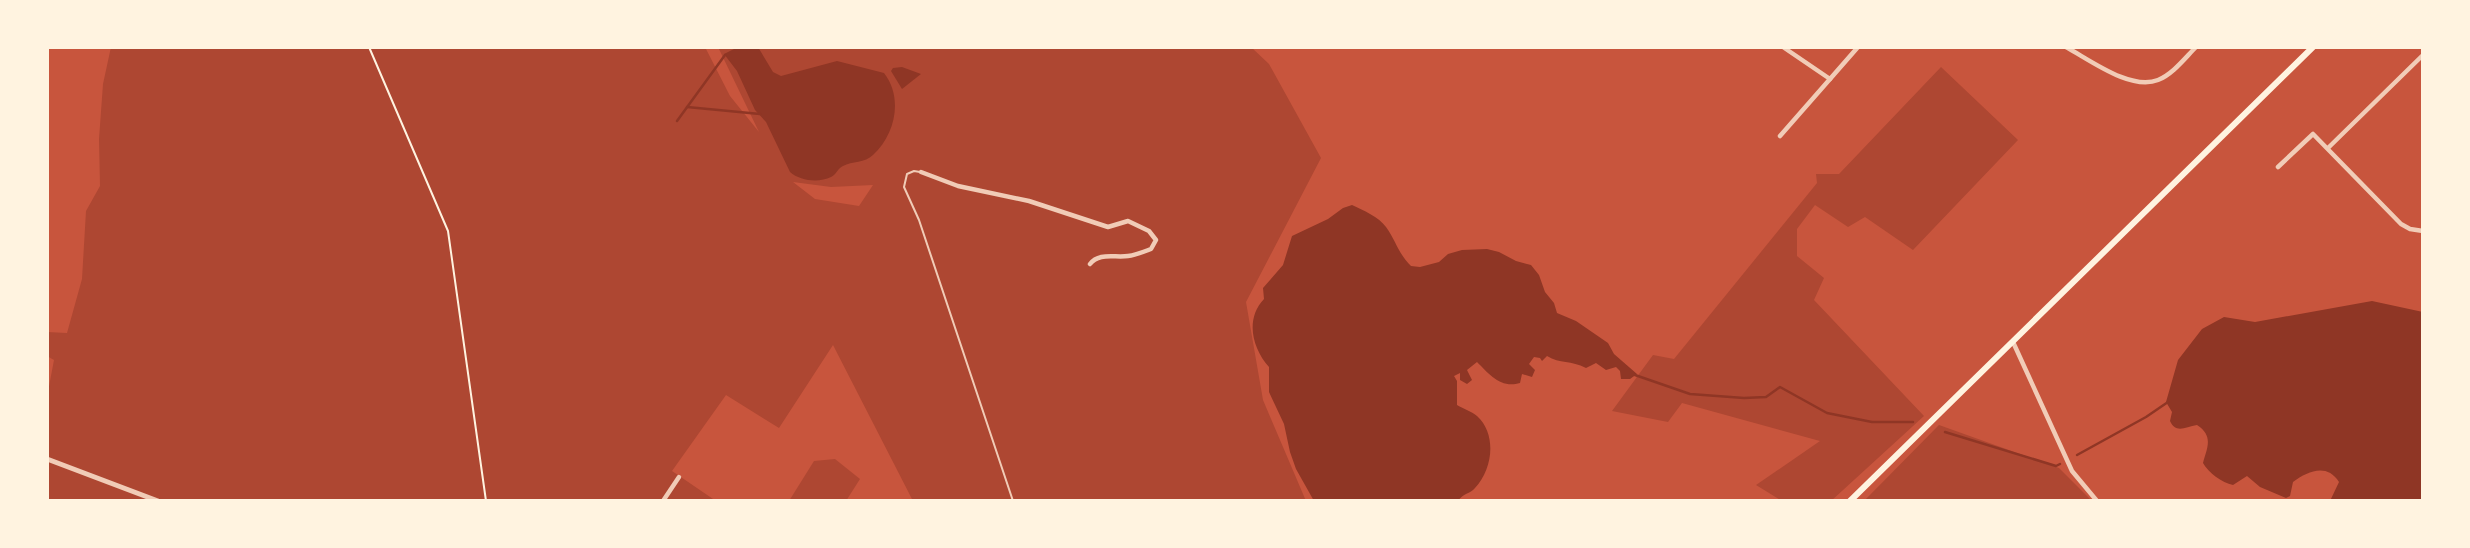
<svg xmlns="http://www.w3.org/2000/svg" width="2470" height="548" font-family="Karla,sans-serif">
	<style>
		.green { fill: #ae4732; fill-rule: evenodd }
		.water { fill: #8f3625 }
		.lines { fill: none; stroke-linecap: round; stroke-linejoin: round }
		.stream { stroke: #8f3625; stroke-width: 2.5 }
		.path { stroke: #fff3e0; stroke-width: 2 }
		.service { stroke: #f1ccb7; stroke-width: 2 }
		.minor { stroke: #f1ccb7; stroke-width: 4.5 }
		.tertiary { stroke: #f1ccb7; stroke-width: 5 }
		.secondary { stroke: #fff3e0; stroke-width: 6 }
	</style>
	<rect width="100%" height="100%" fill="#c8553d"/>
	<!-- green -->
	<g class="green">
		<path d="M111,47H705L730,96L759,132L718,47H1251L1269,64L1321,158L1246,302L1263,400L1306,501H913L833,345L779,428L726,395L672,471L716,501H47V397L54,360L47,356V332L67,333L82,279L86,211L100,186L99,139L103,84ZM793,182L831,187L873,185L859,206L815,199Z"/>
		<path d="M1941,67L2018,140L1913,250L1865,217L1848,227L1815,205L1797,229V256L1824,278L1814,300L1924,416L1831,501H1782L1756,485L1820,441L1682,403L1668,422L1612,411L1653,355L1674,359L1817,183L1816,174H1839Z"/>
		<path d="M1939,425L2059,468L2092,501H1864Z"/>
		<path d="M835,459L860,479L846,501H789L814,461Z"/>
	</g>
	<!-- water -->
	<g class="water">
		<path d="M738,47H758L773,72L781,76L837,61L884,73C903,97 896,134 873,155C865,163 852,161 843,166C838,168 836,175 831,177C819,183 800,181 790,172L766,122L755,110L737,71L724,54Z"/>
		<path d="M902,67L921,74L902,89L891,71L893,68Z"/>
		<path d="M1352,205C1363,210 1379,217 1386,227C1396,241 1398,253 1411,266L1420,267L1439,262L1448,254L1462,250L1487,249L1499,252L1516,261L1531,265L1539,275L1545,292L1554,303L1557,313L1576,321L1608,343L1614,354L1637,374L1630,379H1621L1620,371L1616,367L1606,370L1596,363L1586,368C1571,360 1560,364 1547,356L1542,361L1540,358L1534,357L1529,364L1535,370L1532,377L1522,374L1520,383C1501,389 1489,374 1477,362L1467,370L1472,380L1467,384L1460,380V373L1454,376L1457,381V405C1464,409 1471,411 1477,416C1497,434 1493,469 1475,488C1470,494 1463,493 1458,501H1314L1296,469L1290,452L1284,424L1269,392V367C1252,348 1245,319 1264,299L1263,288L1283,265L1292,236L1328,219L1343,208Z"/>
		<path d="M2372,301L2423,312V501H2330L2339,482C2327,463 2308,471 2293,482L2290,496L2286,498L2260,487L2247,476L2233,485C2222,483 2208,472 2203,463C2207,448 2214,436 2197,425C2185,427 2176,434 2170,421L2172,412L2166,402L2178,360L2202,329L2224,317L2255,322Z"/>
	</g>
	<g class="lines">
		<!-- stream -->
		<g class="stream">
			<path d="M687,107L760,114"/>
			<path d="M677,121L725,55"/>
			<path d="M1635,375L1690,394L1744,398L1766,397L1780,387L1827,413L1872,422H1913"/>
			<path d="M1945,432L2056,466L2060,464"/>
			<path d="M2077,455L2146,417L2168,402"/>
		</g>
		<!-- path -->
		<path class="path" d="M369,47L448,231L486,501"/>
		<!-- service -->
		<path class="service" d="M920,172L914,171L907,174L904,187L919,220L1013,501"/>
		<!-- minor -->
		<g class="minor">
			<path d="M1783,47L1830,79L1858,47"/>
			<path d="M2066,47C2090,60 2131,91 2158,80C2173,74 2185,58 2196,47"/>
			<path d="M1780,136L1830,79"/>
			<path d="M2328,148L2423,55"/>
			<path d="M2278,167L2313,134L2401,224L2410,229L2423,231"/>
			<path d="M921,172L958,186L1029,201L1108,227L1128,221L1149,231L1156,240L1151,249C1143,252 1136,255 1128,256C1115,258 1099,252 1090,264"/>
			<path d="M2013,342L2072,471L2097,501"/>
			<path d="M663,501L679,477"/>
		</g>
		<!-- tertiary -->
		<path class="tertiary" d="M47,459L158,501"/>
		<!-- secondary -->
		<path class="secondary" d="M1850,501L2313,47"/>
	</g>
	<!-- border -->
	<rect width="2470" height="548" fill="none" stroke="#fff3e0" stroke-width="98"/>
</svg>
